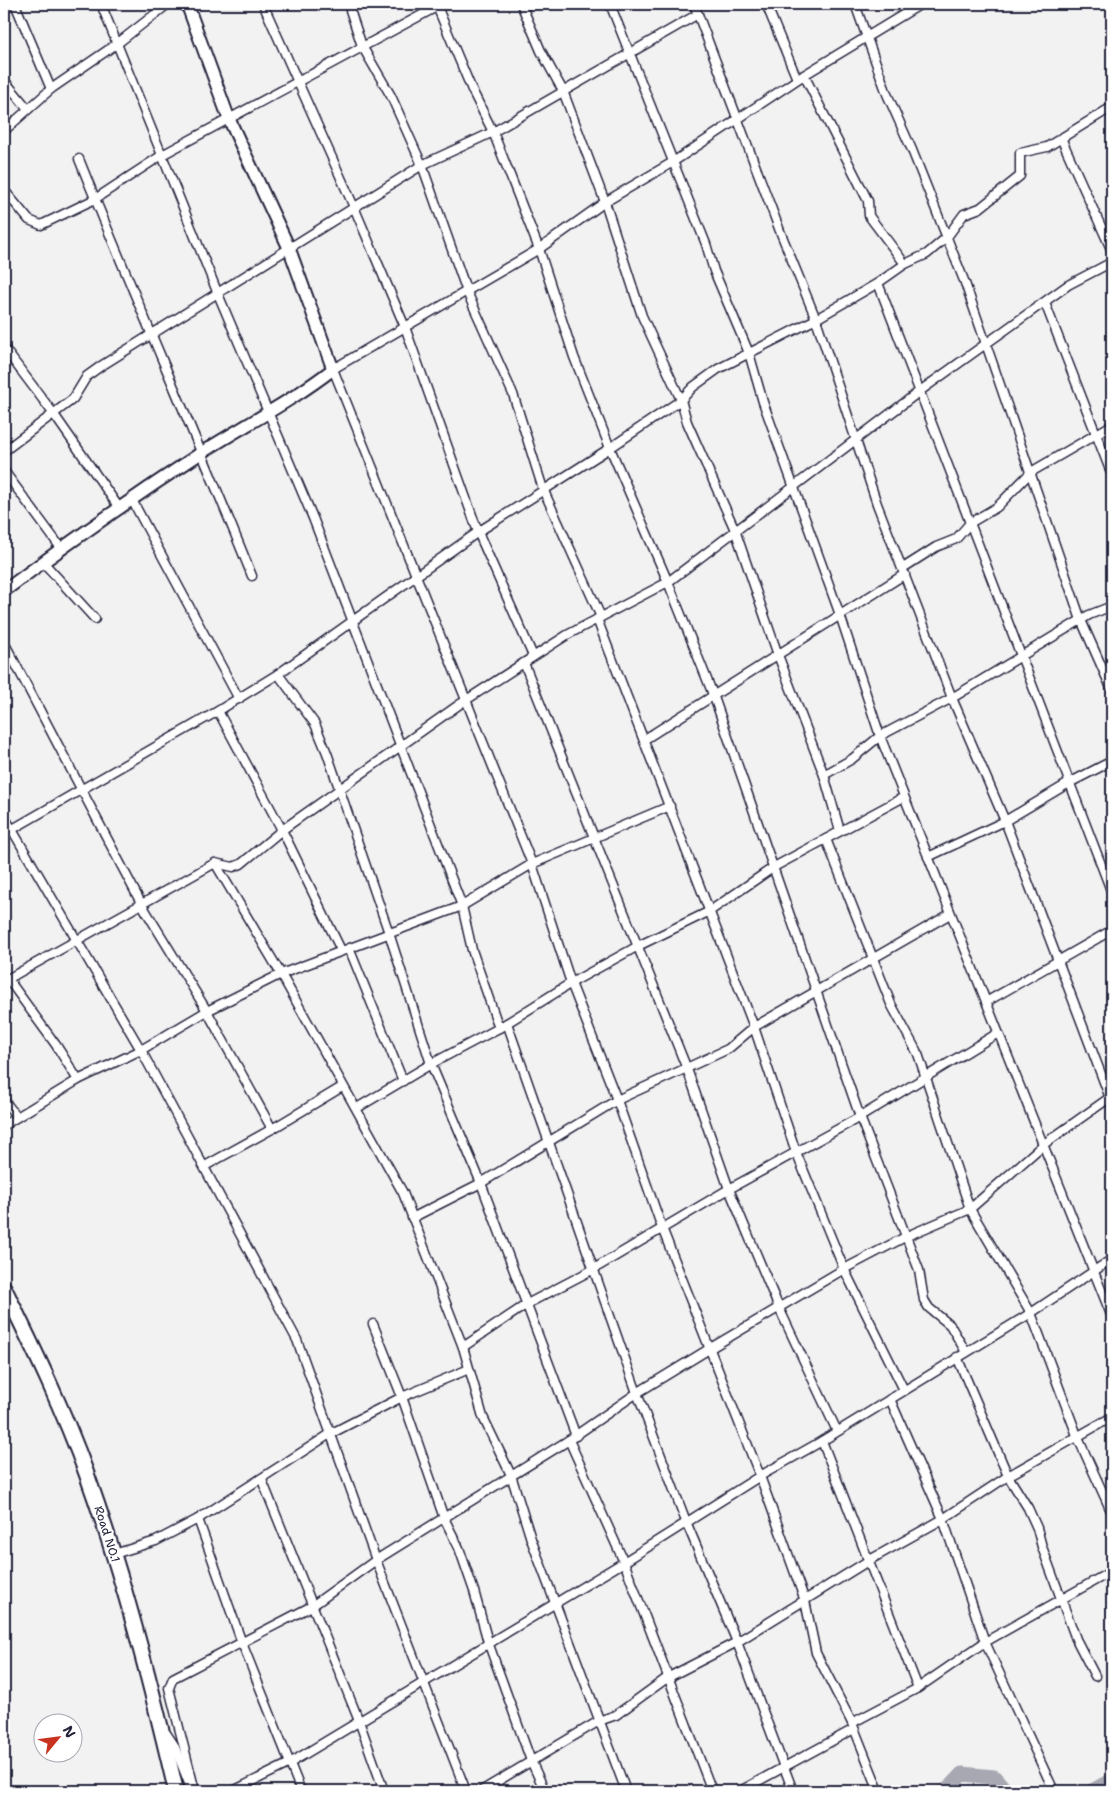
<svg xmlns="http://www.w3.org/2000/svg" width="1116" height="1795" font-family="'Shantell Sans',sans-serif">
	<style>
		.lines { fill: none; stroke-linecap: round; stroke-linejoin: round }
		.river { stroke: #a8a8b2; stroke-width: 15 }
		.street-casing { stroke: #22223b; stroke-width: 11 }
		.secondary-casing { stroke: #22223b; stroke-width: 15 }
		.highway-casing { stroke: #22223b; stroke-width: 18 }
		.street { stroke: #fff; stroke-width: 8 }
		.secondary { stroke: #fff; stroke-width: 11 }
		.highway { stroke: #fff; stroke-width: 14 }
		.labels { text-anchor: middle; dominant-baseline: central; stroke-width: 4; stroke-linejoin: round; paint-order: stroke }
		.street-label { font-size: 12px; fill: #22223b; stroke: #fff }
	</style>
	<rect width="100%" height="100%" fill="#f2f2f3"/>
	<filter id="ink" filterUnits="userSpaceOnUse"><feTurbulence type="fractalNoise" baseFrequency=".02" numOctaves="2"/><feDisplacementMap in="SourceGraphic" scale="10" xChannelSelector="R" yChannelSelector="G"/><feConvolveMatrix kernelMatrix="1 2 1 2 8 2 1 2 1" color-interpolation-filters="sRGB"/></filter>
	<g filter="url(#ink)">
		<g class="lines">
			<!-- river -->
			<g class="river">
				<path d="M946,1791L962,1774L994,1777L1006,1791"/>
				<path d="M1092,1791L1112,1780"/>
			</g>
			<defs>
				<g id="street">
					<path d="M15,4L51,89"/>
					<path d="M101,4L218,294L313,518L462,906L472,950L499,1028"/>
					<path d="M263,4L354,207L405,327L478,532L533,656"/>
					<path d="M348,4L362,46L391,96L422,165L493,132L698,14"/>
					<path d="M436,4L472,90L493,132L539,249L574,357L610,448L668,582L714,697L860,1117L919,1270L924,1300L929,1308L950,1325L966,1352"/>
					<path d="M521,4L541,51L563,91L605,202L642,316L681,400L687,422L735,530L778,655L824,775L840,831"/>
					<path d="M610,4L706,244L714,271L749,353L763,402L840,615L880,736L1112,1317"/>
					<path d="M694,4L780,231L816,319L877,504L952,698L1005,821L1112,1103"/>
					<path d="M766,4L797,79"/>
					<path d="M855,4L887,94L912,150L965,283L1081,620L1112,690"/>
					<path d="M804,75L868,201L869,216L905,264"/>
					<path d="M4,80L28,109"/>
					<path d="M4,131L51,89L118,43L168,4"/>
					<path d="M1061,138L1112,251"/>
					<path d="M79,159C135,299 196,436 252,576"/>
					<path d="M4,190L29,220L41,225L95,199L162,155L442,4"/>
					<path d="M878,283L1112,893"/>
					<path d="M1045,303L1112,475"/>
					<path d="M4,348L53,413L120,509"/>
					<path d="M4,451L73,399L87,376L101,366L422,165L467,292L513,394L543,489L601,617"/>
					<path d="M4,471L61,548"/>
					<path d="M132,500L239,699"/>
					<path d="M43,562L95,619"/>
					<path d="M903,568L936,547L956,539L970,523L997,507L1031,472L1112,425"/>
					<path d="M597,619L754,1027L796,1152L844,1269L904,1390"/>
					<path d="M4,642L141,903L207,1011L272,1129"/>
					<path d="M524,663L687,1069L729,1189L779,1308L837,1431"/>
					<path d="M278,674L315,724L327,753L389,933L431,1064L481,1183L576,1436"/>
					<path d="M218,711L282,830L341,950"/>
					<path d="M645,739L905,574"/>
					<path d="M824,775L852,759L880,736L952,698L1089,615L1112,606"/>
					<path d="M4,816L141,1050L297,1340L376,1560L466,1791"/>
					<path d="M4,834L218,711L278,674L478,532L610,448L681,400L693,387L718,369L816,319L878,283L905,264L927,254L947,237L964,214L980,208L1020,176V153L1047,147L1107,110L1112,109"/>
					<path d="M826,839L891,1004L918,1054L970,1209L1031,1313L1078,1438L1112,1513"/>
					<path d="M928,857L1005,821L1069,783L1112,761"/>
					<path d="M215,863L281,974L403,1193L463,1347L483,1417L511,1475L531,1539L626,1791"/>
					<path d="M349,948L403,1081"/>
					<path d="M8,979L56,1045L78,1080"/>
					<path d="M4,981L215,863L233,867L241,864L282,830L460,704L567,635L668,582L920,391L1068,285L1112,262"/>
					<path d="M986,1002L1112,930"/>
					<path d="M507,1023L637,1393L687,1524L737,1642L793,1791"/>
					<path d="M4,1100L16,1116"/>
					<path d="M357,1108L431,1064L499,1028L571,983L638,946L710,911L774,867L904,797"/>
					<path d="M4,1125L78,1080L141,1050L207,1011L281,974L462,906L532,864L670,806"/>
					<path d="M205,1166L272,1129L342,1087"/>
					<path d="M412,1218L481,1183L617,1100L728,1049L754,1027L950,914"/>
					<path d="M373,1324L402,1397L444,1518L459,1548L474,1591L488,1642L531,1761L545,1791"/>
					<path d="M463,1347L527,1304L592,1270L729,1189L860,1117L998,1033"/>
					<path d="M957,1357L1008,1476L1028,1508L1037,1528L1042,1547L1076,1639L1095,1676"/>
					<path d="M890,1399L943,1519L985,1642L1054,1791"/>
					<path d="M569,1440L624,1562L712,1791"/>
					<path d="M822,1441L918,1688"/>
					<path d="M262,1480L359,1721L384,1791"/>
					<path d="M198,1519L242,1643L301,1791"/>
					<path d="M114,1554L156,1541L198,1519L330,1434L402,1397L469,1369"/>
					<path d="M852,1723L918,1688L985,1642L1112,1571"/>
					<path d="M166,1733L174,1745L190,1786"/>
					<path d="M195,1791L169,1688L173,1678L312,1606L376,1560L569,1440L637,1393L709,1349L844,1269L907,1236L970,1209L1044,1144L1112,1096"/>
					<path d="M233,1791L290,1763L624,1562L760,1476L822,1441L1031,1313L1112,1259"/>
					<path d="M481,1791L599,1721L616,1715L667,1678L737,1642L868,1561L943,1519L1008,1476L1112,1417"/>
					<path d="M740,1791L854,1729"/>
					<path d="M879,1791L852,1723L816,1653L805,1601L760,1476L662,1228L617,1100L571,983L532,864L333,369L539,249L605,202L673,162L804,75L921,4"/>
				</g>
				<path id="secondary" d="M4,591C68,543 134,497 201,453C245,425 292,401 333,369L289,248L229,119L187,4"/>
				<path id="highway" d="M4,1288C34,1349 64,1411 87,1475C124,1578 151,1685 176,1791"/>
			</defs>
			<!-- street casing -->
			<use href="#street" class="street-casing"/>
			<!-- secondary casing -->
			<use href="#secondary" class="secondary-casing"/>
			<!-- highway casing -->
			<use href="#highway" class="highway-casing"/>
			<!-- street -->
			<use href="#street" class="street"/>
			<!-- secondary -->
			<use href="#secondary" class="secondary"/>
			<!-- highway -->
			<use href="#highway" class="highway"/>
		</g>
	</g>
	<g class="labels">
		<!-- street labels -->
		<g class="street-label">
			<text transform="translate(107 1534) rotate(72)">Road NO.1</text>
		</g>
	</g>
	<!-- margin -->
	<rect width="1116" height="1795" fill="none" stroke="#fff" stroke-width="20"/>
	<rect x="10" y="10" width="1096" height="1775" fill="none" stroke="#22223b" stroke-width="2" filter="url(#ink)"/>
	<!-- north arrow -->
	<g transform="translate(58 1738) rotate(61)"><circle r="24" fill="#ffffff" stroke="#a7a7b1"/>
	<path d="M0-4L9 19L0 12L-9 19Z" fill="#c8321e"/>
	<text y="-8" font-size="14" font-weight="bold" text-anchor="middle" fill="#22223b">N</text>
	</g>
</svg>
